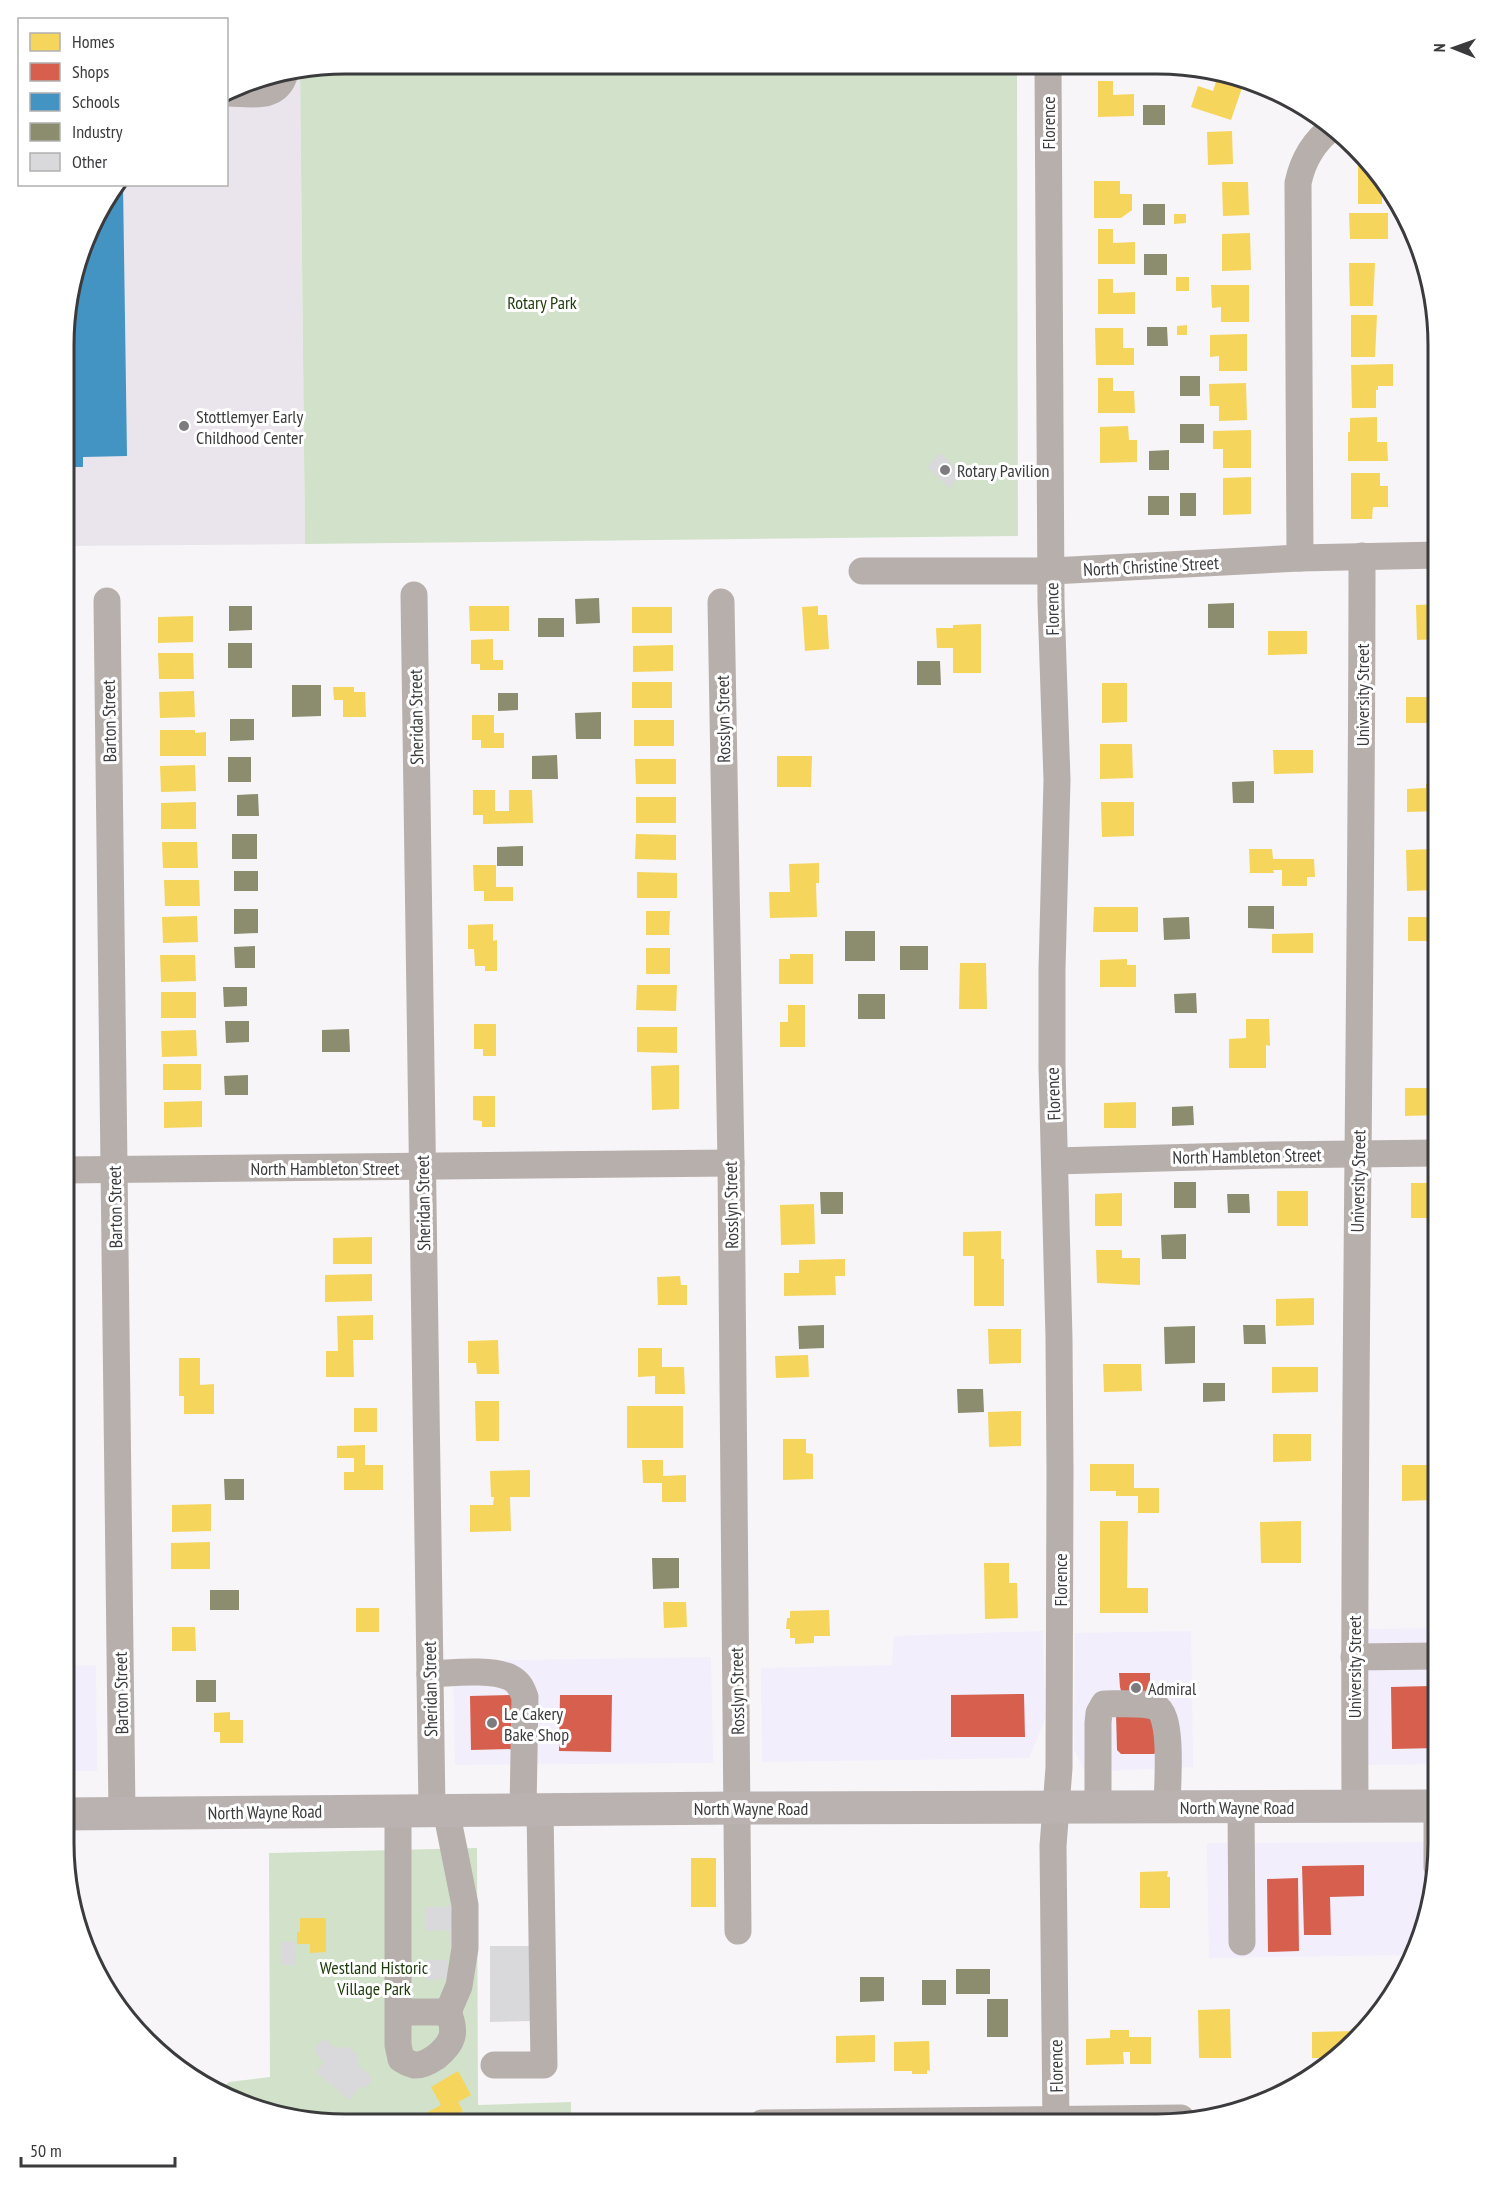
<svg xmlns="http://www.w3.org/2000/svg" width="1502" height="2187" font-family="'PT Sans Narrow',sans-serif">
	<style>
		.commercial { fill: #f2eefc }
		.built { fill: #eae5ec }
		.green { fill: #d2e2ca }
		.homes { fill: #f6d55c }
		.shops { fill: #d6604d }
		.schools { fill: #4393c3 }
		.industry { fill: #8c8c6e }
		.building { fill: #d9d8da }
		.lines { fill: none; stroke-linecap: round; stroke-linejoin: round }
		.minor { stroke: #b7afac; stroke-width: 27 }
		.major { stroke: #b9b2b1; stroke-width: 33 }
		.poi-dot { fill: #7d7b7e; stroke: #fff; stroke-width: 2 }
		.labels { text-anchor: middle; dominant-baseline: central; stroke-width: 6; stroke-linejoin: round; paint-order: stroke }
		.street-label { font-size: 18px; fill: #3b3a3c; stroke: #fff }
		.park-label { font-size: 18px; fill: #1d3a0a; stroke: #fff }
		.poi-label { font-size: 18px; fill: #3b3a3c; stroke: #fff; text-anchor: start }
		.rim { fill: none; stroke: #3b3a3c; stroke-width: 3 }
	</style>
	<rect width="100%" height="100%" fill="#f7f5f8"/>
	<!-- commercial -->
	<g class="commercial">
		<path d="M1438,1628V1764L1368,1765L1367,1629Z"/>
		<path d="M1043,1631L1045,1720L1029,1758L762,1762L761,1668L892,1665L894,1636Z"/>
		<path d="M1191,1631L1193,1767L1085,1772L1074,1749L1075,1633Z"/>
		<path d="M711,1657L713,1763L455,1765L453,1661Z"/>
		<path d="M96,1665L97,1771H63V1666Z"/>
		<path d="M1438,1842V1861L1424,1933L1413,1955L1209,1958L1207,1843Z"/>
	</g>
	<!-- built -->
	<path class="built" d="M300,70L305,544L65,546V307L101,204L117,185L226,184L227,94L254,78Z"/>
	<!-- green -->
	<g class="green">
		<path d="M345,63L1017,65L1018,536L305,544L300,70Z"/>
		<path d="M477,1848L478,2105L571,2102V2122H308L221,2089L229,2082L270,2077L269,1853Z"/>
	</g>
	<!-- homes -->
	<g class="homes">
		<path d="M1098,65H1135V67L1098,68Z"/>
		<path d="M1219,72L1245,79L1231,120L1191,107L1198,86L1213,91Z"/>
		<path d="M1098,81H1113V95L1134,94V116L1098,117Z"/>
		<path d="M1232,131L1233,164L1208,165L1207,132Z"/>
		<path d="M1358,162H1362L1382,186V204H1358Z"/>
		<path d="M1094,181H1120V194H1132V210L1121,218H1094Z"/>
		<path d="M1222,182H1248L1249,215L1223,216Z"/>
		<path d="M1349,213H1388V239H1350Z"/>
		<path d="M1174,214H1186V223L1174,224Z"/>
		<path d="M1098,229H1113V243L1135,242V264H1098Z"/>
		<path d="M1250,233L1251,270L1222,271V234Z"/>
		<path d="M1349,263H1375L1373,306H1350Z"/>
		<rect x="1176" y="277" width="13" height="14"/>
		<path d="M1098,279H1113V293L1135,292V314H1098Z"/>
		<path d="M1211,285H1249V322H1221V307L1212,308Z"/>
		<path d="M1351,315H1377L1375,357H1351Z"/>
		<path d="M1187,325V335H1177V326Z"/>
		<path d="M1095,328H1123V348H1134V365H1096Z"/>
		<path d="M1247,334V371H1219V356L1210,357V335Z"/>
		<path d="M1393,364V386H1378V390H1376V408H1352L1351,365Z"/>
		<path d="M1098,378H1113V391H1134L1135,413H1098Z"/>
		<path d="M1246,383L1247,420L1219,421V406H1210L1209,384Z"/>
		<path d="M1377,417V442H1387L1388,461H1348V432H1350V418Z"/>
		<path d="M1128,426L1129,440H1137V462L1100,463V427Z"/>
		<path d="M1251,430V468H1223V449H1213V431Z"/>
		<path d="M1351,473H1380V486H1388V507H1373L1372,519H1351Z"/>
		<path d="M1251,477V514L1223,515V478Z"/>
		<path d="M1439,604V639L1417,640L1416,605Z"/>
		<path d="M469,606H509V631H470Z"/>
		<path d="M818,606V615H827L829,649L805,651L802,607Z"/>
		<rect x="632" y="607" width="40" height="26"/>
		<path d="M193,616V642L158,643V617Z"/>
		<path d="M981,624V673H953V648H937L936,628H953V625Z"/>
		<path d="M1268,631H1307V654L1268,655Z"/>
		<path d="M493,639V660H503V670H480V664H471V640Z"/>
		<path d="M673,645V671L633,672V646Z"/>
		<path d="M158,653H193L194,679H159Z"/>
		<rect x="632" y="682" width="40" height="26"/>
		<path d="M1102,683H1127V722L1102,723Z"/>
		<path d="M333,687H354V692H365L366,717H343V700H334Z"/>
		<path d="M194,691L195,717L160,718L159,692Z"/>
		<rect x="1406" y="697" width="33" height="26"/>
		<path d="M472,715H494V733H504V748H481V740H472Z"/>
		<rect x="634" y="720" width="40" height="26"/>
		<path d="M160,730H195V733L206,732V756H160Z"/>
		<path d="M1100,744H1132L1133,778L1100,779Z"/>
		<path d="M1273,750H1313V773L1274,774Z"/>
		<path d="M777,756H812L811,787H777Z"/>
		<path d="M635,759H676V784H636Z"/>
		<path d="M195,765L196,791L161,792L160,766Z"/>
		<path d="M1439,783V811L1407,812V789L1426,788V784Z"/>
		<path d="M473,790H495V811H509V790H532L533,823L483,824V815H473Z"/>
		<rect x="636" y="797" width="40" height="26"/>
		<path d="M196,802V829H161V803Z"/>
		<path d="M1101,802H1134V836L1102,837Z"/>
		<path d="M636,834L676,835V860L635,859Z"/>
		<path d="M162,842H197L198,868H163Z"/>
		<path d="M1249,849H1272L1273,859H1314L1315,877H1307V886H1282V870H1273L1274,873H1250Z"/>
		<path d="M1433,849L1434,890L1407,891L1406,850Z"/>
		<path d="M819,863V883H816L817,917L770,918L769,892H790L789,864Z"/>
		<path d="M473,865H496V887H513V901H484V891H474Z"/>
		<path d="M637,872L677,873V898H637Z"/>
		<path d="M164,880H199L200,906H165Z"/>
		<path d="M1094,907H1138V932H1093Z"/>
		<path d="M646,911H670L669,935H646Z"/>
		<path d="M197,916L198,942L163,943L162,917Z"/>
		<path d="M1408,917H1438L1439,941H1408Z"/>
		<path d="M493,924V941L497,940V971H485V966H475L474,949H468V925Z"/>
		<path d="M1313,933V953H1272V934Z"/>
		<rect x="646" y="948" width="24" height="26"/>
		<path d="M790,954H813V984H779V959H790Z"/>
		<path d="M160,955H195L196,981L161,982Z"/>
		<path d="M1127,959V965H1136V987H1100V960Z"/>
		<path d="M1430,961H1439V1010L1431,1011Z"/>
		<path d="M960,963H986L987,1009H959Z"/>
		<path d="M637,985H677L676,1011L636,1010Z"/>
		<rect x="161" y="992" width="35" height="26"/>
		<path d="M788,1005H805V1047H780V1022H788Z"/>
		<path d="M1246,1019H1269L1270,1046L1266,1045V1068H1229V1039L1246,1038Z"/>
		<path d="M474,1024H496V1056H483V1049H474Z"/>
		<path d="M637,1027H677V1053L637,1052Z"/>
		<path d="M196,1030L197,1056L162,1057L161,1031Z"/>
		<rect x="163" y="1064" width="38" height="26"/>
		<path d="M679,1065V1109L652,1110L651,1066Z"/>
		<path d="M1405,1088H1439V1115L1405,1116Z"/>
		<path d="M473,1096H495V1127H482V1121L473,1120Z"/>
		<path d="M202,1101V1127L164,1128V1102Z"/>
		<path d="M1136,1102V1128H1104V1103Z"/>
		<rect x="1411" y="1183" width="28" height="35"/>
		<rect x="1277" y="1191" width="31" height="35"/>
		<path d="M1122,1193V1226H1095V1194Z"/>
		<path d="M814,1204L815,1244L781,1245L780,1205Z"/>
		<path d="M1001,1231V1259H1004V1306H974V1256H963V1232Z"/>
		<path d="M372,1237V1264H333V1238Z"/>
		<path d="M1096,1250H1122V1258H1140V1285L1097,1283Z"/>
		<path d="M845,1259V1276H835L836,1295L784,1296V1273H799V1260Z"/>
		<path d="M372,1274V1301L325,1302V1275Z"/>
		<path d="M680,1276L681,1285H687V1305H658L657,1277Z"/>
		<path d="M1314,1298V1325L1276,1326V1299Z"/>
		<path d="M373,1315V1340H353L354,1377H326V1351H338L337,1316Z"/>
		<path d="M988,1329H1021V1363L989,1364Z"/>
		<path d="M498,1340L499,1374H477L476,1363H468V1341Z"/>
		<path d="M638,1348H662V1367H684L685,1394H655V1376L638,1377Z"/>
		<path d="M808,1355L809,1377L776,1378L775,1356Z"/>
		<path d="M179,1358H200V1385L214,1384V1414H184V1396H179Z"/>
		<rect x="64" y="1360" width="11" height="27"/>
		<path d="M1103,1364H1141L1142,1391L1104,1392Z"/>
		<path d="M1272,1367H1318V1392L1272,1393Z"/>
		<path d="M475,1401H499V1441H476Z"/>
		<rect x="627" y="1406" width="56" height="42"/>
		<rect x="354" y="1408" width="23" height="24"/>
		<path d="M1021,1411V1446L989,1447L988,1412Z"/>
		<path d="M1273,1434H1311V1461L1273,1462Z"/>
		<path d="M783,1439H806V1453L813,1454V1479L783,1480Z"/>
		<path d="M365,1445V1465H383V1490H344V1472H354V1458H337V1446Z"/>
		<path d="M64,1455H68L69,1493H64Z"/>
		<path d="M642,1460H663V1476L686,1475V1502H662V1483H643Z"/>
		<path d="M1090,1464H1134V1488H1159V1513H1138V1496H1116V1491H1090Z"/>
		<path d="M1402,1465H1432L1433,1500L1402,1501Z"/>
		<path d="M530,1470V1497H510L511,1531L470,1532V1505H493L494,1497H491L490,1471Z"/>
		<path d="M211,1504V1531L172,1532V1505Z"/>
		<path d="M1100,1521H1128L1127,1588H1148V1613H1100Z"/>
		<path d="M1301,1521V1563H1261L1260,1522Z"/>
		<path d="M64,1526H70V1552H63Z"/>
		<path d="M210,1542V1569H171V1543Z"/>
		<path d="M984,1563H1009V1583H1017L1018,1618L985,1619Z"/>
		<rect x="63" y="1583" width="7" height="25"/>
		<path d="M663,1602H686L687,1627L664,1628Z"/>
		<rect x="356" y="1608" width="23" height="24"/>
		<path d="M829,1610L830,1636H814V1643L795,1644V1638H790V1629H786L787,1618H790V1611Z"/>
		<path d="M172,1627H195L196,1651H172Z"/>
		<path d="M230,1712V1720H243V1743H220V1732H214V1713Z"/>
		<rect x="691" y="1858" width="25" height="49"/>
		<path d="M1168,1871L1167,1877H1170V1908H1140V1872Z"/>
		<path d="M300,1918H326V1952L310,1953V1944H297V1932H300Z"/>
		<path d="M1230,2009L1231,2058H1199L1198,2010Z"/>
		<path d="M1110,2030H1129V2037H1151V2064H1130V2052H1123L1124,2064L1086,2065V2039L1110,2038Z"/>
		<path d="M1357,2031V2038L1337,2058H1312V2032Z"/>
		<path d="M875,2035V2062L836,2063V2036Z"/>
		<path d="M929,2041L930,2071L927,2070V2074H912V2071H894V2042Z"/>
		<path d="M458,2071L471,2095L458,2102L463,2111L443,2122H429L424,2114L441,2105L431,2087Z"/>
	</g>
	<!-- shops -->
	<g class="shops">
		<path d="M1430,1668H1438V1748L1392,1749L1391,1687L1430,1686Z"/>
		<path d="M1119,1673H1150V1698H1123L1120,1687Z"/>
		<path d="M1024,1694L1025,1737H951V1695Z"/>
		<path d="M513,1695L514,1749L471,1750L470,1696Z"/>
		<path d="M560,1695H612L611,1752L559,1751Z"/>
		<path d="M1154,1708L1158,1750L1154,1754H1121L1117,1750L1116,1713Z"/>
		<path d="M1364,1865V1896L1330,1897L1331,1935H1304L1302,1866Z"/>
		<path d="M1298,1878L1299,1951L1268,1952L1267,1879Z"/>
	</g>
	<!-- schools -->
	<path class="schools" d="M117,184H123L127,456L83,457V467H65V307L101,204Z"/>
	<!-- industry -->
	<g class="industry">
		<rect x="1142" y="65" width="23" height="10"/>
		<rect x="1143" y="105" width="22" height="20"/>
		<rect x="1143" y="204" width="22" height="21"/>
		<rect x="1144" y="254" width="23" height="21"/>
		<path d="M1147,327H1167L1168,346H1147Z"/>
		<rect x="1180" y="376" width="20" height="20"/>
		<rect x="1180" y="424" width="24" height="19"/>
		<path d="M1169,450V470H1149V451Z"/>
		<rect x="1180" y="493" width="16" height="23"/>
		<rect x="1148" y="496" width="21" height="19"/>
		<path d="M599,598L600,623L576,624L575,599Z"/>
		<path d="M1234,603V628H1208V604Z"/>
		<path d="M229,606H252V630L229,631Z"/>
		<rect x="538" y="618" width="26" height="19"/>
		<rect x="228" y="643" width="24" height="25"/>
		<path d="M917,661H940L941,685H917Z"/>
		<path d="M292,685H321V716L292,717Z"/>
		<path d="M498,693H518V710L498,711Z"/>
		<path d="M601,712V739H576L575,713Z"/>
		<path d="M230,719H254V740L230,741Z"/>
		<path d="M557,755L558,779H532V756Z"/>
		<rect x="228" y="757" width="23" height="25"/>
		<path d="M1254,781V803H1233L1232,782Z"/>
		<path d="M258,794L259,816H237V795Z"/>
		<rect x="232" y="834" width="25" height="25"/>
		<path d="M523,846V866H497V847Z"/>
		<rect x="234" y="871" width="24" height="20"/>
		<path d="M1248,906H1274V929L1248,928Z"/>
		<path d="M234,909H258V933L234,934Z"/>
		<path d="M1189,917L1190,939L1164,940L1163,918Z"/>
		<rect x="845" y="931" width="30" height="30"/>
		<path d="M255,946V968H235L234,947Z"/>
		<rect x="900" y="946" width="28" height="24"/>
		<path d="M223,987H247V1006L224,1007Z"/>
		<path d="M1196,993L1197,1013H1175L1174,994Z"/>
		<rect x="858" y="994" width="27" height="25"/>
		<path d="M225,1021H249V1042L226,1043Z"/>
		<path d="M349,1029L350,1052H322V1030Z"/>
		<path d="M248,1075V1095H225L224,1076Z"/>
		<path d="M1193,1106L1194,1125L1172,1126V1107Z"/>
		<rect x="1174" y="1182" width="22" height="26"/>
		<path d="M820,1192H843V1214H821Z"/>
		<path d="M1227,1194H1249L1250,1213H1228Z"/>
		<path d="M1186,1234V1259H1162L1161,1235Z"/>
		<path d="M824,1325V1348L799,1349L798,1326Z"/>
		<path d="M1243,1325H1265L1266,1344H1244Z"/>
		<path d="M1195,1326V1363L1165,1364L1164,1327Z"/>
		<path d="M1203,1383H1225V1401L1203,1402Z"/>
		<path d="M957,1389H983L984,1412L958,1413Z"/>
		<path d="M224,1479H244V1500H225Z"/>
		<path d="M652,1558H679V1588L653,1589Z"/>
		<rect x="210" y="1590" width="29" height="20"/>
		<rect x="196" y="1680" width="20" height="22"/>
		<rect x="956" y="1969" width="34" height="25"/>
		<path d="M860,1977H884V2001L860,2002Z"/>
		<rect x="922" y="1980" width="24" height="25"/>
		<rect x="987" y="1999" width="21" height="38"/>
	</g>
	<!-- building -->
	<g class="building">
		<path d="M940,453L962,473L949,488L927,467Z"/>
		<path d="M447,1905H464V1945H450V1930L425,1931V1907H447Z"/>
		<path d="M281,1942H295L296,1965H281Z"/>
		<path d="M490,1946H529L530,2021L490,2022Z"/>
		<path d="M425,1960H448V1979L425,1980Z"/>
		<path d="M326,2040L335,2048L348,2047L357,2055L358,2066L370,2075L371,2081L366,2087L360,2088L349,2100L316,2072L324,2062L317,2056L315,2048L320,2041Z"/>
	</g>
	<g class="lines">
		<!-- minor -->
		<g class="minor">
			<path d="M1048,65L1051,602L1057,780L1052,969V1067L1059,1338L1060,1470L1059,1768L1053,1846L1056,2124"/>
			<path d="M227,93C251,93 277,101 285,73"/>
			<path d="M1300,558L1298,183C1303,159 1314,141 1333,127"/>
			<path d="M862,571H1052L1300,558L1439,555"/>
			<path d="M414,595L432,1810"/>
			<path d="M107,601L122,1813"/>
			<path d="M721,602L731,1163L738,1931"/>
			<path d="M1055,1161L1271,1155L1439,1153"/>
			<path d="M64,1170L731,1163"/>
			<path d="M1354,1657L1438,1656"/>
			<path d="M430,1674C451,1673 493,1668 511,1678C519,1682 522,1689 525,1697L523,1810"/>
			<path d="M1355,1806C1353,1390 1362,973 1362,556"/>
			<path d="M1437,1806V1867"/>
			<path d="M1098,1807V1723L1099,1713L1104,1704C1117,1704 1144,1702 1156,1707C1174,1715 1167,1788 1167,1807"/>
			<path d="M1241,1807L1242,1942"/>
			<path d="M446,1810L465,1905V1948L459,1986L448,2012"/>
			<path d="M398,2012H448C457,2033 453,2043 436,2057C430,2061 422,2066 414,2065C410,2064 404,2061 401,2059L398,2045V1811"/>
			<path d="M494,2065H544L540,1809"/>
			<path d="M762,2123L1181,2118"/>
		</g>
		<!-- major -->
		<path class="major" d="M63,1814L738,1808L1438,1806"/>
	</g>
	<!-- markers -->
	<g class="poi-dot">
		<circle cx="184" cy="426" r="6"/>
		<circle cx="945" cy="470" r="6"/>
		<circle cx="1136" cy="1688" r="6"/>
		<circle cx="492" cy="1723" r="6"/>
	</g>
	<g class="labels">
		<!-- street labels -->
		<g class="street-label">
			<text transform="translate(1048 123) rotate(-90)">Florence</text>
			<text transform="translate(1151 566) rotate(-3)">North Christine Street</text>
			<text transform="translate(1052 609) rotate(-91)">Florence</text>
			<text transform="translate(1362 695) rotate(-90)">University Street</text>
			<text transform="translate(416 717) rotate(-91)">Sheridan Street</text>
			<text transform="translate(723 719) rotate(-91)">Rosslyn Street</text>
			<text transform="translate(109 721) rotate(-91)">Barton Street</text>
			<text transform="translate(1053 1094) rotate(-92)">Florence</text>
			<text transform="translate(1247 1156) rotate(-1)">North Hambleton Street</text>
			<text x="325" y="1168">North Hambleton Street</text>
			<text transform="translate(1358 1181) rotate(-89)">University Street</text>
			<text transform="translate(423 1203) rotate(-91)">Sheridan Street</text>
			<text transform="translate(731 1205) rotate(-91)">Rosslyn Street</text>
			<text transform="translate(115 1207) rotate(-91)">Barton Street</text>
			<text transform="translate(1060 1580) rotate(-90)">Florence</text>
			<text transform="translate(1354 1667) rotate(-90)">University Street</text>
			<text transform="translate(430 1689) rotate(-91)">Sheridan Street</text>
			<text transform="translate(737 1691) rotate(-91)">Rosslyn Street</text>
			<text transform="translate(121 1693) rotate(-91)">Barton Street</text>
			<text x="1237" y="1807">North Wayne Road</text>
			<text x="751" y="1808">North Wayne Road</text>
			<text transform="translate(265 1812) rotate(-1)">North Wayne Road</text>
			<text transform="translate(1056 2066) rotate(-91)">Florence</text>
		</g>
		<!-- park labels -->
		<g class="park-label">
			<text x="542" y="302">Rotary Park</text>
			<text x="374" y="1967">Westland Historic<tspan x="374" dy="21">Village Park</tspan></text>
		</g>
		<!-- poi labels -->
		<g class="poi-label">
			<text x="196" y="416">Stottlemyer Early<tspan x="196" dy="21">Childhood Center</tspan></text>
			<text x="957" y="470">Rotary Pavilion</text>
			<text x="1148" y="1688">Admiral</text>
			<text x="504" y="1713">Le Cakery<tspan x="504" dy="21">Bake Shop</tspan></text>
		</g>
	</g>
	<!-- crop -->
	<path d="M0 0H1502V2187H0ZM345 74H1157A271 271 0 0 1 1428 345V1843A271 271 0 0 1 1157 2114H345A271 271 0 0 1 74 1843V345A271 271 0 0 1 345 74Z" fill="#fff" fill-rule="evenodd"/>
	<path class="rim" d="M345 74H1157A271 271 0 0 1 1428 345V1843A271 271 0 0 1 1157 2114H345A271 271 0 0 1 74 1843V345A271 271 0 0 1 345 74Z"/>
	<!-- legend -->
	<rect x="18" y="18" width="210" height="168" fill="#ffffff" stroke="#b1b0b1" stroke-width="1.5"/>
	<rect x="30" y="33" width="30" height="18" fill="#f6d55c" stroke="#b1b0b1" stroke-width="1.5"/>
	<text x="72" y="48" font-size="18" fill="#3b3a3c">Homes</text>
	<rect x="30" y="63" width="30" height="18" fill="#d6604d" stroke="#b1b0b1" stroke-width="1.5"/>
	<text x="72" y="78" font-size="18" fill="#3b3a3c">Shops</text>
	<rect x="30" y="93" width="30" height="18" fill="#4393c3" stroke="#b1b0b1" stroke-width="1.5"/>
	<text x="72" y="108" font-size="18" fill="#3b3a3c">Schools</text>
	<rect x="30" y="123" width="30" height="18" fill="#8c8c6e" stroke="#b1b0b1" stroke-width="1.5"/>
	<text x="72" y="138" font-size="18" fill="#3b3a3c">Industry</text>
	<rect x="30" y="153" width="30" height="18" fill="#d9d8da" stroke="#b1b0b1" stroke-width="1.5"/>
	<text x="72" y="168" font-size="18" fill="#3b3a3c">Other</text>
	<!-- north arrow -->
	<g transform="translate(1454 48) rotate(271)" stroke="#ffffff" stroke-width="4.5" paint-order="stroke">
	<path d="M0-4.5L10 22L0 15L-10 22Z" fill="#3b3a3c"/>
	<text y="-9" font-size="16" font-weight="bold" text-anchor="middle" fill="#3b3a3c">N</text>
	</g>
	<!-- scale -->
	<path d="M21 2157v9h154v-9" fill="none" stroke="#3b3a3c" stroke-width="3"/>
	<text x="30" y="2157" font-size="18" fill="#3b3a3c" stroke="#ffffff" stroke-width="4.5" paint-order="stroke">50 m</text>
</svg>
